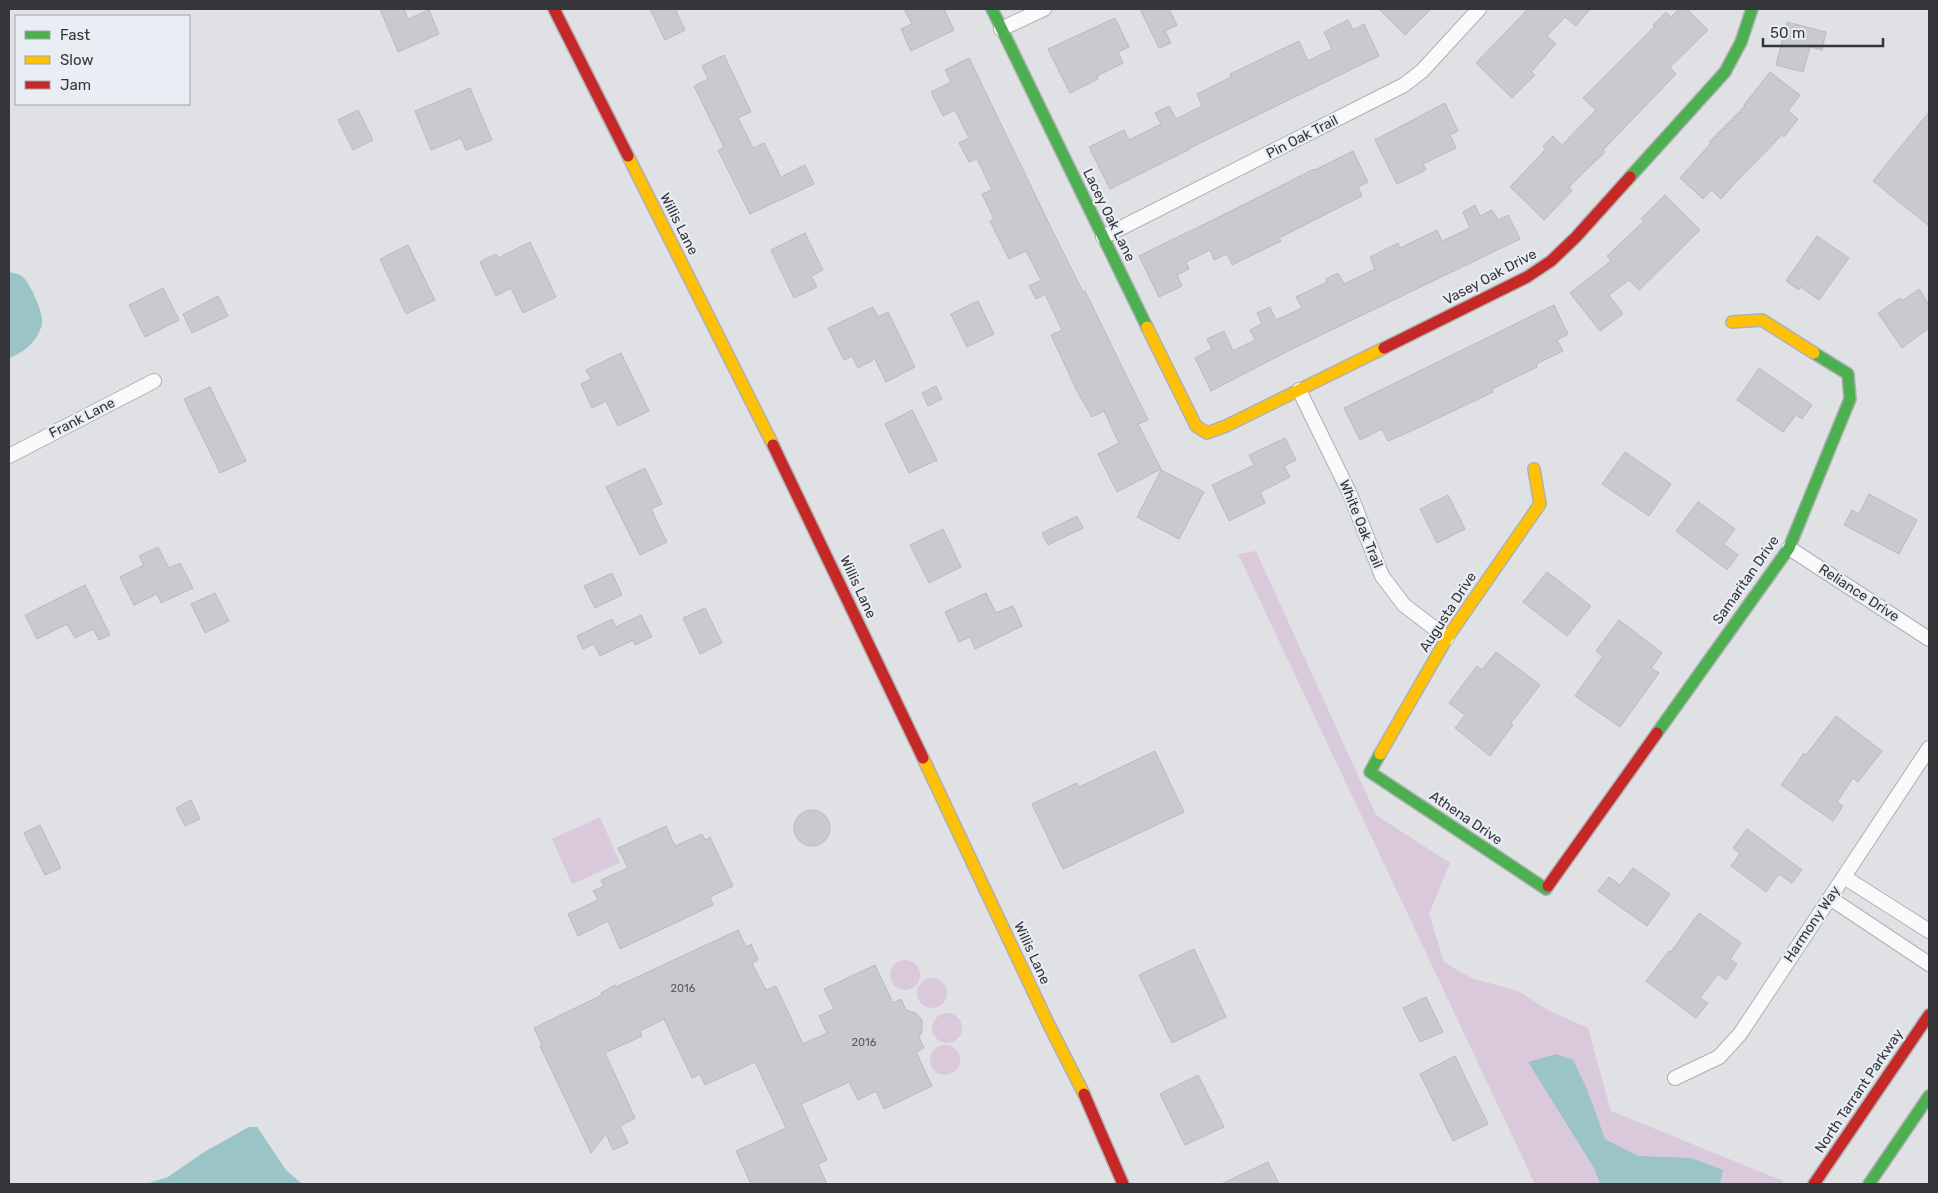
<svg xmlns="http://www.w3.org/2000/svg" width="1938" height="1193" font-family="Rubik,sans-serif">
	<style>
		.green { fill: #dac9db }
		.water { fill: #9ac4c5 }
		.building { fill: #c9cacd; stroke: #bababd }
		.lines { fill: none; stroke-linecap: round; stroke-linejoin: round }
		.street-casing { stroke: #aeb0b2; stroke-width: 16 }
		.fast-casing { stroke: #aeb0b2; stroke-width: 14 }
		.slow-casing { stroke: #aeb0b2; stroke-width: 14 }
		.jam-casing { stroke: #aeb0b2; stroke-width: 14 }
		.street { stroke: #fafafb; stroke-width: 14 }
		.fast { stroke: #4caf50; stroke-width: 11 }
		.slow { stroke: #ffc107; stroke-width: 11 }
		.jam { stroke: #c62828; stroke-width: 11 }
		.labels { text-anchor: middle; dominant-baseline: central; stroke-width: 4.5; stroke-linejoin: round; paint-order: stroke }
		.number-label { font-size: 11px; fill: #5b5c5f }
		.street-label { font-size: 14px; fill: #353639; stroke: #e9edf4 }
	</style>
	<rect width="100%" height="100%" fill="#dfe1e4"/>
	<!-- green -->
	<g class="green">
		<path d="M1256,551L1376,815L1450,863L1429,914L1444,962L1471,978L1518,991L1548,1010L1588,1028L1611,1111L1783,1181L1781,1184H1535L1238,554Z"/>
		<path d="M600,817L620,863L572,884L552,839Z"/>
		<circle cx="905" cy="975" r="15"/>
		<circle cx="932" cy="993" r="15"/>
		<circle cx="947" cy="1028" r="15"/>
		<circle cx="945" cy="1060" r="15"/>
	</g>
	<!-- water -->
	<g class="water">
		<path d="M9,272C13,273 20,274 23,277C30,283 44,314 42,323C39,340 24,353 9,358Z"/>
		<path d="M1556,1054L1573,1060L1587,1089L1605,1139L1638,1156L1691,1158L1723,1170L1720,1184H1600L1594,1168L1528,1062Z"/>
		<path d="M249,1127H257L286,1170L302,1184H146L168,1177L204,1152Z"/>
	</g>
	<!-- building -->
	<g class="building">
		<path d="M380,9H404L408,19L429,10L439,34L398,52Z"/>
		<path d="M650,9H675L685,30L665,40Z"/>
		<path d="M904,9H944L954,30L911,51L901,29L912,24Z"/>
		<path d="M1140,9H1169L1177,25L1165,31L1171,43L1159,48Z"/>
		<path d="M1379,9H1431L1405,35Z"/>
		<path d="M1528,9H1590L1576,26L1565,17L1547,36L1556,44L1531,72L1535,75L1512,98L1476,63Z"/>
		<path d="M1679,9H1687L1708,30L1670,67L1676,74L1603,150L1605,152L1569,187L1572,191L1544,220L1510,187L1546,149L1543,146L1553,136L1562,145L1596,110L1583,98L1655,26L1653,25L1666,12L1671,17Z"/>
		<path d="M1115,18L1129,47L1118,52L1123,63L1097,76L1098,79L1070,93L1048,49Z"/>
		<path d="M1348,20L1353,30L1364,24L1379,56L1190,148V149L1110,189L1089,147L1124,130L1129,140L1161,124L1155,113L1169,106L1176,119L1202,106L1197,94L1231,77L1230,74L1299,41L1308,61L1332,49L1324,32Z"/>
		<path d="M1787,22L1826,32L1822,50L1810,47L1803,72L1776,65Z"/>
		<path d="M724,55L751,112L738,118L753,148L764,143L781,177L805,165L814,184L750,214L718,150L724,147L694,86L708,79L702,66Z"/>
		<path d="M969,58L1055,236L1083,292L1085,291L1148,420L1138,424L1161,469L1117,492L1098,454L1119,443L1104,411L1092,417L1077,391L1051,335L1062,330L1045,294L1036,299L1029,286L1041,280L1026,251L1009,259L990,221L994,219L982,194L992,190L977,159L969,162L959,143L969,138L955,110L943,116L931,92L951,82L945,70Z"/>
		<path d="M1770,72L1800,95L1788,111L1798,119L1784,137L1782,135L1735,183L1721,199L1711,190L1703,199L1680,178L1711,143L1709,142L1745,106L1744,105Z"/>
		<path d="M470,88L492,140L466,150L461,138L431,150L415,111Z"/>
		<path d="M1445,103L1458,131L1450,135L1456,148L1423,164L1426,170L1397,184L1375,140Z"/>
		<path d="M358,110L373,140L353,150L338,120Z"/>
		<path d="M1929,112V226L1873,181Z"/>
		<path d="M1353,151L1368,182L1358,187L1362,196L1279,238L1281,241L1232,265L1227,254L1214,260L1210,250L1186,262L1189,269L1177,275L1182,286L1159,297L1139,256L1231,211L1314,169L1315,170Z"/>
		<path d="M1665,195L1700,230L1639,290L1629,280L1609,295L1623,314L1600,331L1570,293L1611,261L1607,256L1644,221L1641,219Z"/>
		<path d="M1475,205L1480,216L1492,210L1498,220L1508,215L1520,239L1290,350L1211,391L1195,358L1212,349L1207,339L1224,331L1233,351L1255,340L1250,330L1262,324L1257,313L1270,307L1276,320L1302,308L1296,297L1327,282L1326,279L1338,273L1344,284L1375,269L1370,257L1398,243L1400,248L1437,230L1442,241L1470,228L1463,212Z"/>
		<path d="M805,233L823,270L811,276L817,287L794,298L771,250Z"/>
		<path d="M1817,236L1849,258L1819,300L1801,287L1799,290L1786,281Z"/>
		<path d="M530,242L556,297L523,313L511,288L496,296L480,262L496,254L498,258Z"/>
		<path d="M408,245L435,300L406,314L380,259Z"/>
		<path d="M163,288L179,320L145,337L129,305Z"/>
		<path d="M1919,289L1929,305V328L1902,348L1878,313L1900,298L1902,301Z"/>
		<path d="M218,296L228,316L192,333L183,314Z"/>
		<path d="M978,301L994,334L967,347L951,314Z"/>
		<path d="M1554,305L1568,334L1557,340L1563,351L1536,364L1537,367L1492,389L1493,392L1409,432L1388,441L1382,429L1360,440L1344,408Z"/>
		<path d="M873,307L878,317L888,312L915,367L886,382L875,359L858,368L852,356L844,360L828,328Z"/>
		<path d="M621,353L649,411L618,426L606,401L592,408L581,384L591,379L586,370Z"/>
		<path d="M1759,368L1812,405L1802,419L1796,415L1783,432L1737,400Z"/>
		<path d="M936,386L942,399L928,406L922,393Z"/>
		<path d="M210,387L246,461L220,473L184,399Z"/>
		<path d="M912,410L937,460L909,473L885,424Z"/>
		<path d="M1285,438L1296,460L1284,466L1290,477L1260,492L1265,503L1229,521L1212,485L1254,465L1249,455Z"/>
		<path d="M1625,452L1671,484L1649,516L1602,484Z"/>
		<path d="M645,468L662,504L651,509L667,542L640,555L606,487Z"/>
		<path d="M1161,470L1204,492L1179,539L1137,517Z"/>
		<path d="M1869,494L1917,520L1899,554L1844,525L1852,510L1859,514Z"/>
		<path d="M1448,495L1465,529L1437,543L1420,509Z"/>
		<path d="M1698,502L1735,529L1724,544L1738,555L1727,570L1676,531Z"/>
		<path d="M1077,516L1083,528L1048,545L1042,533Z"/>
		<path d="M943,529L961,567L929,583L910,545Z"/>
		<path d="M158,547L169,568L180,563L193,588L161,603L157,594L134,605L120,577L144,565L139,556Z"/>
		<path d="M1547,572L1591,606L1567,636L1523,602Z"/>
		<path d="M612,573L622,595L595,608L584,586Z"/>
		<path d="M85,585L110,635L99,640L93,629L75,638L67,624L37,639L25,615Z"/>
		<path d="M215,593L229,621L205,633L191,604Z"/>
		<path d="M986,593L996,613L1013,606L1022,626L975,649L970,637L959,642L945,612Z"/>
		<path d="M705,608L722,643L700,654L683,618Z"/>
		<path d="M641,615L652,637L635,645L633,640L600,656L594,644L583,649L577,636L612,619L616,627Z"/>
		<path d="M1619,620L1662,653L1651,668L1659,673L1620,727L1575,696L1603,656L1596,651Z"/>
		<path d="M1496,652L1540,685L1511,723L1513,725L1490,756L1455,728L1465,715L1449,703L1477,666L1482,670Z"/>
		<path d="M1836,716L1882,751L1858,782L1853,778L1837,802L1843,806L1833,821L1781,785L1804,753L1806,755Z"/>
		<path d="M1155,751L1184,812L1063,869L1032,804L1077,783L1079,787Z"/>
		<path d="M191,800L200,819L185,826L176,808Z"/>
		<circle cx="812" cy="828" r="18"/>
		<path d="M40,825L61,868L45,875L24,833Z"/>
		<path d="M666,826L675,846L702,834L705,840L710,837L733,886L710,897L713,905L620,949L608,921L578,936L568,914L598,900L593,891L604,886L601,880L628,868L618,848Z"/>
		<path d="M1747,829L1802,870L1792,883L1779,874L1766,892L1731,866L1740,854L1733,848Z"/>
		<path d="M1633,868L1670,894L1647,926L1598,891L1609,877L1620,885Z"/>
		<path d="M1699,913L1741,943L1730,959L1737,964L1726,980L1718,974L1700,998L1708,1003L1696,1018L1646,981L1669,951L1671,952Z"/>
		<path d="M738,930L746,947L751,944L758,960L752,963L766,990L776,986L803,1044L827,1033L819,1016L834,1009L824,989L875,965L893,1003L901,999L906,1010L916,1013L922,1020V1032L919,1037L924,1048L916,1052L932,1086L884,1109L876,1091L858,1100L849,1082L801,1104L827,1160L818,1164L827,1184H751L736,1151L786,1128L755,1062L705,1085L700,1074L692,1078L664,1019L640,1031L642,1036L605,1053L635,1118L620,1126L628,1143L613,1150L606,1134L591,1153L540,1046L542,1045L534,1028L602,995L601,993L615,985L616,987Z"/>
		<path d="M1194,949L1226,1017L1172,1043L1139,975Z"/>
		<path d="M1426,997L1443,1032L1420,1042L1403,1008Z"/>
		<path d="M1455,1056L1488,1124L1453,1141L1420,1074Z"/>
		<path d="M1198,1075L1224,1127L1185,1145L1160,1094Z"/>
		<path d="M1268,1162L1279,1184H1221Z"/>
	</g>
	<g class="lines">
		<defs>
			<g id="street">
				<path d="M1001,29L1044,9"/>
				<path d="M1103,237L1404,85L1422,71L1479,9"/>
				<path d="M1299,390L1350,494L1382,576L1404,605L1447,638"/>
				<path d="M9,456L154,381"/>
				<path d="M1789,548L1929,639"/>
				<path d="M1844,877L1929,931"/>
				<path d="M1830,898L1929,964"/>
				<path d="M1675,1078L1719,1057L1740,1034L1929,748"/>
			</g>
			<g id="fast">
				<path d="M992,9L1147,327"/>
				<path d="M1630,177L1725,72L1741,42L1752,9"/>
				<path d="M1657,733L1789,548L1850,399L1848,374L1814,353"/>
				<path d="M1380,754L1370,772L1546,889L1548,886"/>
				<path d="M1869,1184L1929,1096"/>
			</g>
			<g id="slow">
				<path d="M628,156L773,445"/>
				<path d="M1732,322L1762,320L1814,353"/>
				<path d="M1147,327L1196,426L1207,433L1226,426L1384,348"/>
				<path d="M1380,754L1447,638L1540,504L1534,469"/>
				<path d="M923,758L1049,1025L1084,1094"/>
			</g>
			<g id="jam">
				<path d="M554,9L628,156"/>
				<path d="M1384,348L1527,277L1551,261L1576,237L1630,177"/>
				<path d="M773,445L923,758"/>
				<path d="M1548,886L1657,733"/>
				<path d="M1084,1094L1123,1184"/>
				<path d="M1814,1184L1929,1015"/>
			</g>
		</defs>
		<!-- street casing -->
		<use href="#street" class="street-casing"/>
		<!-- fast casing -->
		<use href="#fast" class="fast-casing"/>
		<!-- slow casing -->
		<use href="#slow" class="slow-casing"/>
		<!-- jam casing -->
		<use href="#jam" class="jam-casing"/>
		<!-- street -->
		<use href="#street" class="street"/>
		<!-- fast -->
		<use href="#fast" class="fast"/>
		<!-- slow -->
		<use href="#slow" class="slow"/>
		<!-- jam -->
		<use href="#jam" class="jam"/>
	</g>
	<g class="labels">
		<!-- number labels -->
		<g class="number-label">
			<text x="683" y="988">2016</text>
			<text x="864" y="1042">2016</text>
		</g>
		<!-- street labels -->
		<g class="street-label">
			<text transform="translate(1302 137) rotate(-27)">Pin Oak Trail</text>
			<text transform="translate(1109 215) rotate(64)">Lacey Oak Lane</text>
			<text transform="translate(679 224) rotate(63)">Willis Lane</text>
			<text transform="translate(1490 277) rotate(-28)">Vasey Oak Drive</text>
			<text transform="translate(82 418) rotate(-27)">Frank Lane</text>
			<text transform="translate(1361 524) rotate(68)">White Oak Trail</text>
			<text transform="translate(1746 580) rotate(-55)">Samaritan Drive</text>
			<text transform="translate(858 587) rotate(65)">Willis Lane</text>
			<text transform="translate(1859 593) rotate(33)">Reliance Drive</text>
			<text transform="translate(1448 612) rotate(-57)">Augusta Drive</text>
			<text transform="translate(1466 818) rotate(34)">Athena Drive</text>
			<text transform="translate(1812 924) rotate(-56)">Harmony Way</text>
			<text transform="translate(1032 953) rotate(65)">Willis Lane</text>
			<text transform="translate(1859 1091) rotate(-56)">North Tarrant Parkway</text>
		</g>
	</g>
	<!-- border -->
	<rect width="1938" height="1193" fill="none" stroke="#353639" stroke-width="20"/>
	<!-- legend -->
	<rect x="15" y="15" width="175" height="90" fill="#e9edf4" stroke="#a1a4a9"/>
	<rect x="25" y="31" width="25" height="8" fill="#4caf50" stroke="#a1a4a9"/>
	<text x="60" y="40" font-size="15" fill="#353639">Fast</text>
	<rect x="25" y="56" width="25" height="8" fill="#ffc107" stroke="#a1a4a9"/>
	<text x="60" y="65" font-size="15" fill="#353639">Slow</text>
	<rect x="25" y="81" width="25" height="8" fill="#c62828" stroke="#a1a4a9"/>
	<text x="60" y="90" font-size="15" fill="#353639">Jam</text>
	<!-- scale -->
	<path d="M1763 38v8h120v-8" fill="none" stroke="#353639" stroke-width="2.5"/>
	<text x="1770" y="38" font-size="15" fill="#353639" stroke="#e9edf4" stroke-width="4" paint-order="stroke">50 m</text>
</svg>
